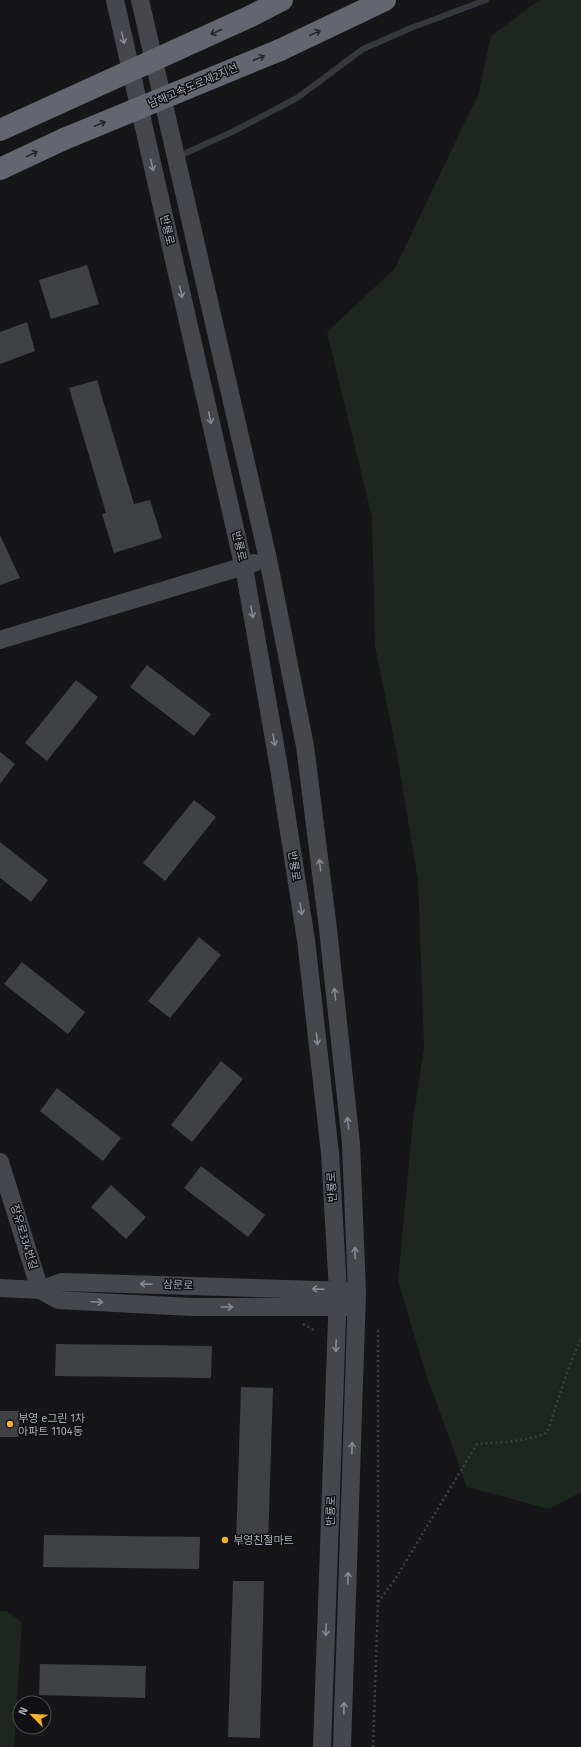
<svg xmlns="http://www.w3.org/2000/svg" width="581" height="1747" font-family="'Fira Sans','Noto Sans KR',sans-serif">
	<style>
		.green { fill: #1e261f }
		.building { fill: #404145 }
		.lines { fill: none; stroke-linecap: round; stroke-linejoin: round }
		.path { stroke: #3d3f44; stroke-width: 2.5; stroke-dasharray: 2 3; stroke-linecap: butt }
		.lane { stroke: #37383d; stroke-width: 6 }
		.secondary { stroke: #45474d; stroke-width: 18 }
		.highway { stroke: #63666e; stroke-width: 22 }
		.highway-bridge { stroke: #63666e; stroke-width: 22 }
		.oneway { stroke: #26262a }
		.oneway2 { stroke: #858993 }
		.poi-dot { fill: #f2b134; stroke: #111113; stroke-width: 1.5 }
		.labels { text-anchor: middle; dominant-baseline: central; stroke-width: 3; stroke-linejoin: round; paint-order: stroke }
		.street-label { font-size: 11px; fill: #a8adb8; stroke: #111113 }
		.poi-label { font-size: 11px; fill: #a8adb8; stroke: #111113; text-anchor: start }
	</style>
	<rect width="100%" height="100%" fill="#161618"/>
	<!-- green -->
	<g class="green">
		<path d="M539,0H581V1492L549,1509L467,1487L426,1374L398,1281L413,1120L424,1047L418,880L397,754L375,646L372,517L327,332L395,268L478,95L491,36Z"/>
		<path d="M0,1611H6L22,1622L14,1747H0Z"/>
	</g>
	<!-- building -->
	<g class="building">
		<path d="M87,265L99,304L51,319L39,280Z"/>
		<path d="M27,322L35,351L0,364V332Z"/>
		<path d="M97,380L134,504L150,500L162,538L114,553L102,514L106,513L69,388Z"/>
		<path d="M0,535L20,578L0,585Z"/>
		<path d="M147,665L211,714L194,736L130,687Z"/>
		<path d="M76,680L98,697L47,761L25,743Z"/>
		<path d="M0,752L15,764L0,784Z"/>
		<path d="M194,800L216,817L165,881L143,863Z"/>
		<path d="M0,842L48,880L31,902L0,878Z"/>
		<path d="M199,937L221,955L170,1018L148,1001Z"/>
		<path d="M22,962L85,1012L68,1034L4,984Z"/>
		<path d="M221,1061L243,1079L192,1142L171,1125Z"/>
		<path d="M57,1088L121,1138L103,1161L40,1111Z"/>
		<path d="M201,1166L265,1215L248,1237L184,1188Z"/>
		<path d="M111,1185L146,1217L126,1239L91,1207Z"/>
		<path d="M56,1344L212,1346L211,1378L55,1376Z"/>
		<path d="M241,1387L273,1388L268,1545L236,1544Z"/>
		<path d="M0,1411H20L18,1437H0Z"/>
		<path d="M44,1535L200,1537L199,1569L43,1567Z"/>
		<path d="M233,1581H264L260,1738L228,1737Z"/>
		<path d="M40,1664L146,1666L145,1698L39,1695Z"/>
	</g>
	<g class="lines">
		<!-- path -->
		<g class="path">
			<path d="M303,1324L315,1331"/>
			<path d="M378,1602L394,1581L477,1444C501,1442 525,1442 547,1433L567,1372L581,1338"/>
			<path d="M373,1747L378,1602V1330"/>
		</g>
		<!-- lane -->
		<path class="lane" d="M177,157L234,131L297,98L363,49L411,28L486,0"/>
		<!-- secondary -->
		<g class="secondary">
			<path d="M115,0L245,573L279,768L306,940L330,1153L338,1290L322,1747"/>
			<path d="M140,0L268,559L305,746L328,929L351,1144L357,1292L342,1747"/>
			<path d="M0,640L254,563"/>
			<path d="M0,1162L40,1290"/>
			<path d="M0,1288L40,1290L62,1282L348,1291"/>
			<path d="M40,1290L58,1300L191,1307H350"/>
		</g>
		<!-- highway -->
		<g class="highway">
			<path d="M251,16L282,0"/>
			<path d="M280,50L385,0"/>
			<path d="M0,130L55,105"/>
			<path d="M0,169L64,139"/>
		</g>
		<!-- highway-bridge -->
		<g class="highway-bridge">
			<path d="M55,105L251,16"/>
			<path d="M64,139L280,50"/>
		</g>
	</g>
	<!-- one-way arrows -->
	<defs><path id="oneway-shaft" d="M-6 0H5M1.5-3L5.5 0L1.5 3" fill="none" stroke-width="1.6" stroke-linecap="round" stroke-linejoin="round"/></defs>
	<g class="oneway">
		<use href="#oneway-shaft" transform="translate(216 32) rotate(155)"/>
		<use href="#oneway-shaft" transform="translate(315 33) rotate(-25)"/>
		<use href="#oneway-shaft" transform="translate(259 58) rotate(-23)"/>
		<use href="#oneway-shaft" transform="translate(100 124) rotate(-23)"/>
		<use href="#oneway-shaft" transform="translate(32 154) rotate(-25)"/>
	</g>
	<g class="oneway2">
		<use href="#oneway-shaft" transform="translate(123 38) rotate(77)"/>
		<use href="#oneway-shaft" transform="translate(152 165) rotate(77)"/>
		<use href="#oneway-shaft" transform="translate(181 292) rotate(77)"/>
		<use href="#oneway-shaft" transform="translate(210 418) rotate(77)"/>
		<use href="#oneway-shaft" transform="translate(252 612) rotate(80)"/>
		<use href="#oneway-shaft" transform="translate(274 740) rotate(80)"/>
		<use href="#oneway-shaft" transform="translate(320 865) rotate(-97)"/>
		<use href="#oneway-shaft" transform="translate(301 909) rotate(81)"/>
		<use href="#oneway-shaft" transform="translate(335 994) rotate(-96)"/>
		<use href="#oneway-shaft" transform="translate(317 1039) rotate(84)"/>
		<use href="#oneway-shaft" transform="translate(348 1123) rotate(-96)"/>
		<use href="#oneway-shaft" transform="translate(355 1253) rotate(-92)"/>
		<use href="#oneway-shaft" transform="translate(146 1284) rotate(-178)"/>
		<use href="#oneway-shaft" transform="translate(318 1289) rotate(-178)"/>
		<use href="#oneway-shaft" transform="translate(97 1302) rotate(3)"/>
		<use href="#oneway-shaft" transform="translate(227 1307)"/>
		<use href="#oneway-shaft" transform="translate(336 1346) rotate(92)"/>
		<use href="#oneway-shaft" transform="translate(352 1448) rotate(-88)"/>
		<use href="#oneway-shaft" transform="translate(348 1578) rotate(-88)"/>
		<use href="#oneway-shaft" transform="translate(326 1630) rotate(92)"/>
		<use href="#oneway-shaft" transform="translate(344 1708) rotate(-88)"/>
	</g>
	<!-- markers -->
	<g class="poi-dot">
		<circle cx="10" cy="1424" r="4"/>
		<circle cx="225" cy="1540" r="4"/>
	</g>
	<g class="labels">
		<!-- street labels -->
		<g class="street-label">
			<text transform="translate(193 86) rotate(-23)">남해고속도로제2지선</text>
			<text transform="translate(167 230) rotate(77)">반룡로</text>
			<text transform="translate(239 546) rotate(77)">반룡로</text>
			<text transform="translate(294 866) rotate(81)">반룡로</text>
			<text transform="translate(332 1187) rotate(-93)">반룡로</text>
			<text transform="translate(24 1237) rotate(73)">장유로334번길</text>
			<text transform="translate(178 1285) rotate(2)">삼문로</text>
			<text transform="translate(331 1511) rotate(-88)">반룡로</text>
		</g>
		<!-- poi labels -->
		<g class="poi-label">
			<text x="18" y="1418">부영 e그린 1차<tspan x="18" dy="13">아파트 1104동</tspan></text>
			<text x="233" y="1540">부영친절마트</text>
		</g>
	</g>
	<!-- north arrow -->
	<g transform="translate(32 1715) rotate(294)"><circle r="19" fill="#111113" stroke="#4d4f55"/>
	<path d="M0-3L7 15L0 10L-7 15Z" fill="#f2b134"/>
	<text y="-6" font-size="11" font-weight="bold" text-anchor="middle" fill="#a8adb8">N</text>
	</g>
</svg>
